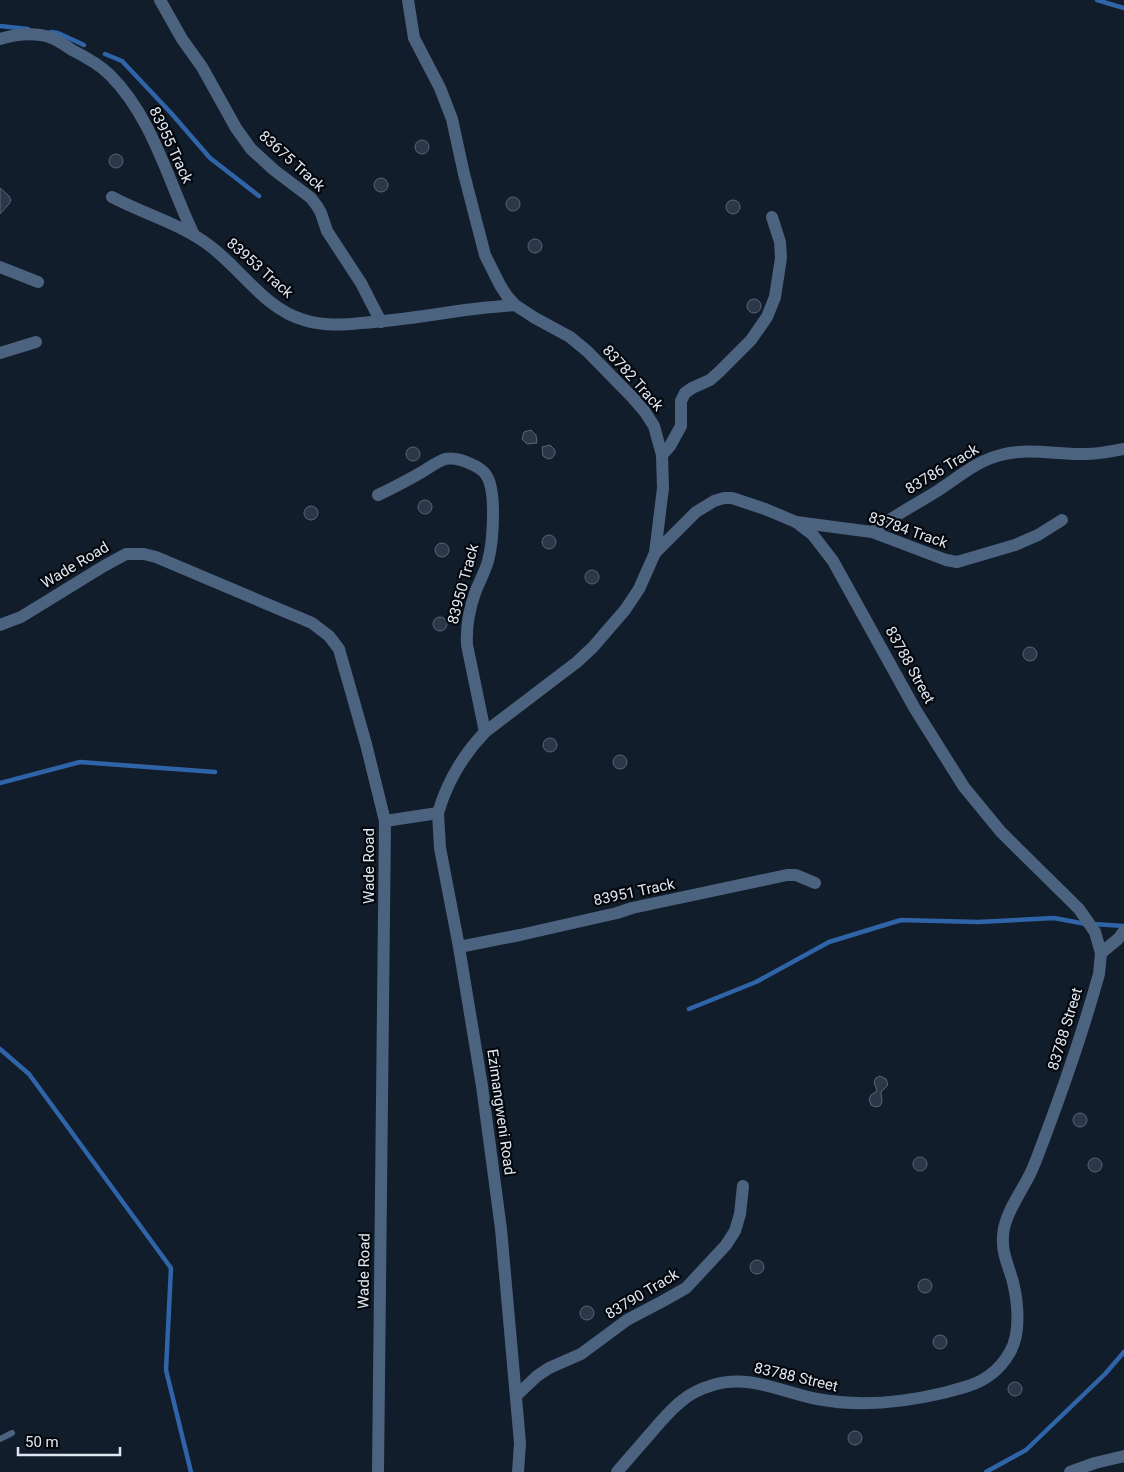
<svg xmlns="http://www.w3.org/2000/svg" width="1124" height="1472" font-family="Roboto,sans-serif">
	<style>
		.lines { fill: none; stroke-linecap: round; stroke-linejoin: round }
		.stream { stroke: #2f65a8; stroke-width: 4.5 }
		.building { fill: #2c3847; stroke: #586576 }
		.lane { stroke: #4c6380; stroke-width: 6 }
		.street { stroke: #4c6380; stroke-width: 12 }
		.labels { text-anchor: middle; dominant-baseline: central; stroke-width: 4.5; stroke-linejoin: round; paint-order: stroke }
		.street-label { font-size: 15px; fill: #dfe7f1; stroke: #04070c }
	</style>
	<rect width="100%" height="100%" fill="#121d2b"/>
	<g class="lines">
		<!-- stream -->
		<g class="stream">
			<path d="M1097,0L1124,8"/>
			<path d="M0,26L28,29"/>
			<path d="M51,32L58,33L84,45"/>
			<path d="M105,54L122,61L171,113L210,158L259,196"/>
			<path d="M0,783L80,762L215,772"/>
			<path d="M1093,924L1124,926"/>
			<path d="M689,1009L756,982L829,942L901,920L978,922L1054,918L1086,924"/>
			<path d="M0,1049L29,1074L171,1268L166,1370L191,1472"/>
			<path d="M986,1472L1026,1450L1105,1374L1124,1352"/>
		</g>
	</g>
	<!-- building -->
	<g class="building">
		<circle cx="422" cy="147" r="7"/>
		<circle cx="116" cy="161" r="7"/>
		<circle cx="381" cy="185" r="7"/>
		<path d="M0,188L9,196L11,200L9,204L0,214Z"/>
		<circle cx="513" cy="204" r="7"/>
		<circle cx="733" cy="207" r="7"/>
		<circle cx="535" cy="246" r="7"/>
		<circle cx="754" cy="306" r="7"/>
		<path d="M531,430L536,435L537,443L527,444L522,439L524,432Z"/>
		<path d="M550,445L555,450V454L552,458L548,459L543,456L542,447Z"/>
		<circle cx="413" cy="454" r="7"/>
		<circle cx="425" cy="507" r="7"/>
		<circle cx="311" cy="513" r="7"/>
		<circle cx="549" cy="542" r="7"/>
		<circle cx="442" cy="550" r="7"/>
		<circle cx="592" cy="577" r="7"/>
		<circle cx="440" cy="624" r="7"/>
		<circle cx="1030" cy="654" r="7"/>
		<circle cx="550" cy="745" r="7"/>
		<circle cx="620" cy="762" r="7"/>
		<path d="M880,1076L886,1079L888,1085L881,1092L882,1102L880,1106L875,1107L871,1105L869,1099L871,1095L877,1091L874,1082L876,1078Z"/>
		<circle cx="1080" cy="1120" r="7"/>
		<circle cx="920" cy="1164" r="7"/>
		<circle cx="1095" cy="1165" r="7"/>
		<circle cx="757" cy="1267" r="7"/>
		<circle cx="925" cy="1286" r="7"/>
		<circle cx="587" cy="1313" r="7"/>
		<circle cx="940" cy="1342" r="7"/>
		<circle cx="1015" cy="1389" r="7"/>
		<circle cx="855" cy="1438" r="7"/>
	</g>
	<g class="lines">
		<!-- lane -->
		<path class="lane" d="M0,1439L12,1433"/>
		<!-- street -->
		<g class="street">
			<path d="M160,0L182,39L202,67L236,128L251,149L274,170L311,198L317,206L321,213L327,231L361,283L381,322"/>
			<path d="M408,0L414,38L440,88L452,119L464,174L485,255L500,285L507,296L515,305L535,318L570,337L587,351L633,398L645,412L654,426L662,455L663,488L655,553L639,589L625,610L593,647L577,662L485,732C463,755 447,782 438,813"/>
			<path d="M0,39C17,34 35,32 52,38C59,41 66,46 72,50C84,56 100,65 110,75C153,118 168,181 194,235"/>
			<path d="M112,197C144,214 181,224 210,246C242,270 265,309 304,320C323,326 342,325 361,323C394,321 426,316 458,311C477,308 496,307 515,305"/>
			<path d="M0,267L38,282"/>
			<path d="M0,353L36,342"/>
			<path d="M662,455L670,446L681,426V401L685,393L692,388L710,380L719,372L751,340L767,317L775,297L781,258L780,242L772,217"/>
			<path d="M378,495C393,488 408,480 422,472C429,468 438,461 445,459C454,457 463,460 471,464C476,466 483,470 486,475C497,490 493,543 488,561C485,572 479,582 475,593C469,610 466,627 467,645L485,732"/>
			<path d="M796,522L872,532L946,560L957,562L1015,545L1038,535L1062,520"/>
			<path d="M872,532C892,517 913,506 934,493C963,475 981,455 1018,452C1041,450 1063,455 1086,454C1099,454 1112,451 1124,449"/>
			<path d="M0,625L21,617L104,566L126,554H144L156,557L312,623L329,636L339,649L366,744L385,821L378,1472"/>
			<path d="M385,821L438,813L440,848L459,947L482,1086L501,1229L520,1443L518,1472"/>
			<path d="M459,947L520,935L617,913L632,908L787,875H796L815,883"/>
			<path d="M1101,953L1118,939L1124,931"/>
			<path d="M516,1396L537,1376L549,1368L581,1354L627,1320L663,1301L686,1288L726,1245L735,1231L740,1214L743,1186"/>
			<path d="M617,1472C630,1457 643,1442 656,1427C664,1418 673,1407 683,1400C691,1393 703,1388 713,1385C749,1374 782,1392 817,1399C859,1407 901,1403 943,1393C959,1389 977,1385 990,1375C998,1369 1005,1361 1010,1352C1021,1333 1018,1303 1013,1282C1007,1261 1000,1250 1004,1228C1008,1210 1019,1195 1028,1178C1032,1171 1035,1163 1038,1155C1061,1095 1082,1035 1099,974L1101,953L1095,932L1079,909L1001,832L964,787L915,709L833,561L813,535L796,522L765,509L732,498H724L714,501L696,512L655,553"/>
			<path d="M1070,1472L1095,1463L1124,1456"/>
		</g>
	</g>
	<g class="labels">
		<!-- street labels -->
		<g class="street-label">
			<text transform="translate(171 145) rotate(65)">83955 Track</text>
			<text transform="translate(292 161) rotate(42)">83675 Track</text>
			<text transform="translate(260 268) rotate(41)">83953 Track</text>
			<text transform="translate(633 378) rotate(48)">83782 Track</text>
			<text transform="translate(942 469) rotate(-31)">83786 Track</text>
			<text transform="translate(908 530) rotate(19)">83784 Track</text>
			<text transform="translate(75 565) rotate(-31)">Wade Road</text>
			<text transform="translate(463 584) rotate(-75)">83950 Track</text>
			<text transform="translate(910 665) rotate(61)">83788 Street</text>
			<text transform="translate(369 866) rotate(-90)">Wade Road</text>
			<text transform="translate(634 892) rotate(-12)">83951 Track</text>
			<text transform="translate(1065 1029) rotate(-73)">83788 Street</text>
			<text transform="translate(501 1112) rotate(82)">Ezimangweni Road</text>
			<text transform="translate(364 1271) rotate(-89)">Wade Road</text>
			<text transform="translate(642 1294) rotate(-31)">83790 Track</text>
			<text transform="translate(796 1377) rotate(13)">83788 Street</text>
		</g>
	</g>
	<!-- scale -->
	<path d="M18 1447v8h102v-8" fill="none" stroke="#dfe7f1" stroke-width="2.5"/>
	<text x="25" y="1447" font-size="15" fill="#dfe7f1" stroke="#04070c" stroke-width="4" paint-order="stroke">50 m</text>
</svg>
